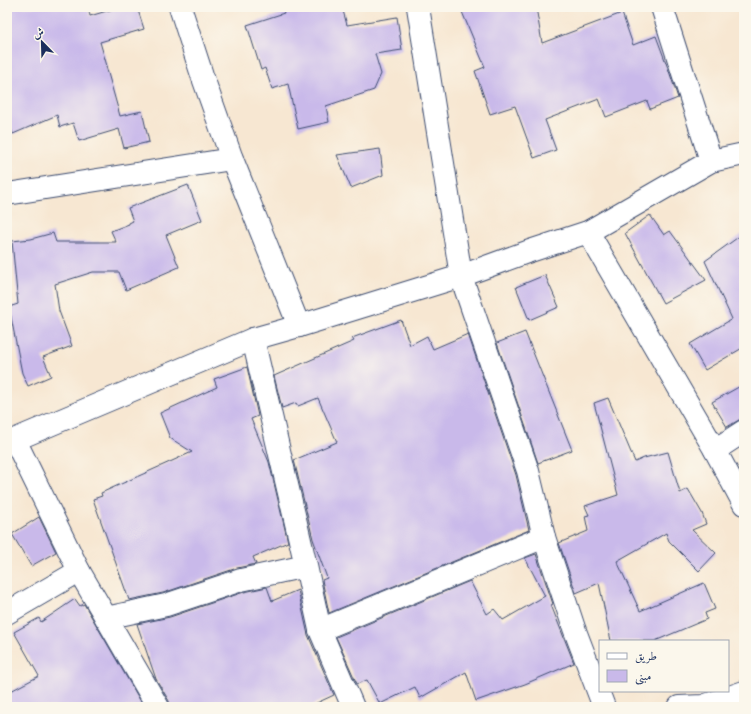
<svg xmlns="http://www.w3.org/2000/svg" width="751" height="714" font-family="'IM FELL Great Primer',Amiri,serif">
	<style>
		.building { fill: #c9b9ea }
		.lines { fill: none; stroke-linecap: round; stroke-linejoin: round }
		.minor-casing { stroke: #3c4b6f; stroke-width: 24 }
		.minor { stroke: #fff; stroke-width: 22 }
	</style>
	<rect width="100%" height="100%" fill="#fbf7ec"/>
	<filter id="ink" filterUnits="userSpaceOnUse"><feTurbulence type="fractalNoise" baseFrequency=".025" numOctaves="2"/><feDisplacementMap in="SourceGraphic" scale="8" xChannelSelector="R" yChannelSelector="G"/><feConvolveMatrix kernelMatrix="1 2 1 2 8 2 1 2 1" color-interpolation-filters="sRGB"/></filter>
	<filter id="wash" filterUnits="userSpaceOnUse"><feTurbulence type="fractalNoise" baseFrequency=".012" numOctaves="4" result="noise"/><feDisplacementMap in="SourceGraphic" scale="16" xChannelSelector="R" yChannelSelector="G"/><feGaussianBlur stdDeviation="0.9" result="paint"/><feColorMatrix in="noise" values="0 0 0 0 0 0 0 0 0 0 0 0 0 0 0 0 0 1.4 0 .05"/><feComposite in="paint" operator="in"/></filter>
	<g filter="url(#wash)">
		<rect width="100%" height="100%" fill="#f7e7d2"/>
		<g id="blocks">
			<!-- building -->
			<g class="building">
				<path d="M7,7H88L90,16L120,7H137L144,29L100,42L107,66H106L120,116L142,111L149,142L124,148L119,129L79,141L73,123L60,127L57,115L13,134L7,119Z"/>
				<path d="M282,7H342L347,25L397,17L402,50L375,54L381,74L374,90L326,106L329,122L298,129L288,84L272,89L265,68L261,70L247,25L284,13Z"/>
				<path d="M460,7H536L542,43L622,13L633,45L656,36L669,71L678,98L650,109L647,101L606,117L599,99L545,120L556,150L534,158L515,106L490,114L475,71L485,67Z"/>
				<path d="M380,149L383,175L351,188L337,155Z"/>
				<path d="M188,185L202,220L166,235L179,267L126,290L119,272H93L55,284L59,311L72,346L43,357L51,376L28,386L22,373L9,307L18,304L12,241L31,239L53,233L56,242H116L111,231L129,224V223L133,221L128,208Z"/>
				<path d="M650,215L664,235L670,231L706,280L663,303L625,233Z"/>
				<path d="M744,233V347L705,370L690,344L732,319L705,261Z"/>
				<path d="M545,275L559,307L529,320L516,287Z"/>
				<path d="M401,320L410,345L427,336L433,349L468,334L516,475L529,530L329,613L322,580L327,578L313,539L294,460L337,442L318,398L298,406L296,403L282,408L274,376L354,341L352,338Z"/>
				<path d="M525,332L572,450L538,463L497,343Z"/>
				<path d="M247,367L258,416L251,419L269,462L288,542L253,557L256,564L237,568L163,593L129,600L93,499L102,496L101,493L192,452L170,438L160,413L217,387L214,379Z"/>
				<path d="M744,384V417L727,427L712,402Z"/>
				<path d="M608,398L635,462L644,458L668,452L680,493L688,489L702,513L706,524L692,530L716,553L699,571L669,541L666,533L617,561L640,611L704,583L715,609L705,613L707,619L655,641H611L599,583L576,593L559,543L588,531L585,516L589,515L585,506L618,495L594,403Z"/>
				<path d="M39,517L56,552L31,566L12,534Z"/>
				<path d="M536,554L553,604L551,605L574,663L525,684L476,701L466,672L420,698L415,687L380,704L367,680L357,684L336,637L470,581L487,614L494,609L503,620L545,596L525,558Z"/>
				<path d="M267,587L272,601L298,590L308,635L334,695L308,707H170L169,701L156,679L137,624L170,617L244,592Z"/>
				<path d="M75,599L80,606L84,604L144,707H7V693L39,676L14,632L39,618L41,622Z"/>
			</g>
		</g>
	</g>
	<g filter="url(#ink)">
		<use href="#blocks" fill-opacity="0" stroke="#3c4b6f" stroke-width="1"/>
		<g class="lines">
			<defs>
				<g id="minor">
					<path d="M180,7L202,75L232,159L299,326"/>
					<path d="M418,7L461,276L528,471L544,537L574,628L604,707"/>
					<path d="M662,7L711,161"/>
					<path d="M7,194L232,159"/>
					<path d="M588,232L715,450L744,504"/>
					<path d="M253,339L306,566L320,630L353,707"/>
					<path d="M15,440L79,571L158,707"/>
					<path d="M7,443L253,339L299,326L461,276L527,252L588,232L711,161L744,154"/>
					<path d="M715,450L744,431"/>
					<path d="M7,613L79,571"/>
					<path d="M106,618L166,605L241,580L306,566"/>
					<path d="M320,630L544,537"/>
					<path d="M679,707L703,706L744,692"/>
				</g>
			</defs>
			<!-- minor casing -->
			<use href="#minor" class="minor-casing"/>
			<!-- minor -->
			<use href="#minor" class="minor"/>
		</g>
	</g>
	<!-- margin -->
	<rect width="751" height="714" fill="none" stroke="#fbf7ec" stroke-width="24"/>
	<!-- legend -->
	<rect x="599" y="640" width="130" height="52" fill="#fbf7ec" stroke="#a1a7b3"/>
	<rect x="607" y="653" width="20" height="6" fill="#ffffff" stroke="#a1a7b3"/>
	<text x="635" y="660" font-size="12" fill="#1b2f5e">طريق</text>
	<rect x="607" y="670" width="20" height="12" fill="#c9b9ea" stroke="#a1a7b3"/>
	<text x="635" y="680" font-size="12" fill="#1b2f5e">مبنى</text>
	<!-- north arrow -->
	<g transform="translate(42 42) rotate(337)" stroke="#fbf7ec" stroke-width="3" paint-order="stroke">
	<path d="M0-3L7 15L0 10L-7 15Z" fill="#1b2f5e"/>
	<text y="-6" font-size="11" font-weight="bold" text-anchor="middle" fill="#1b2f5e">ش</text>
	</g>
</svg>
